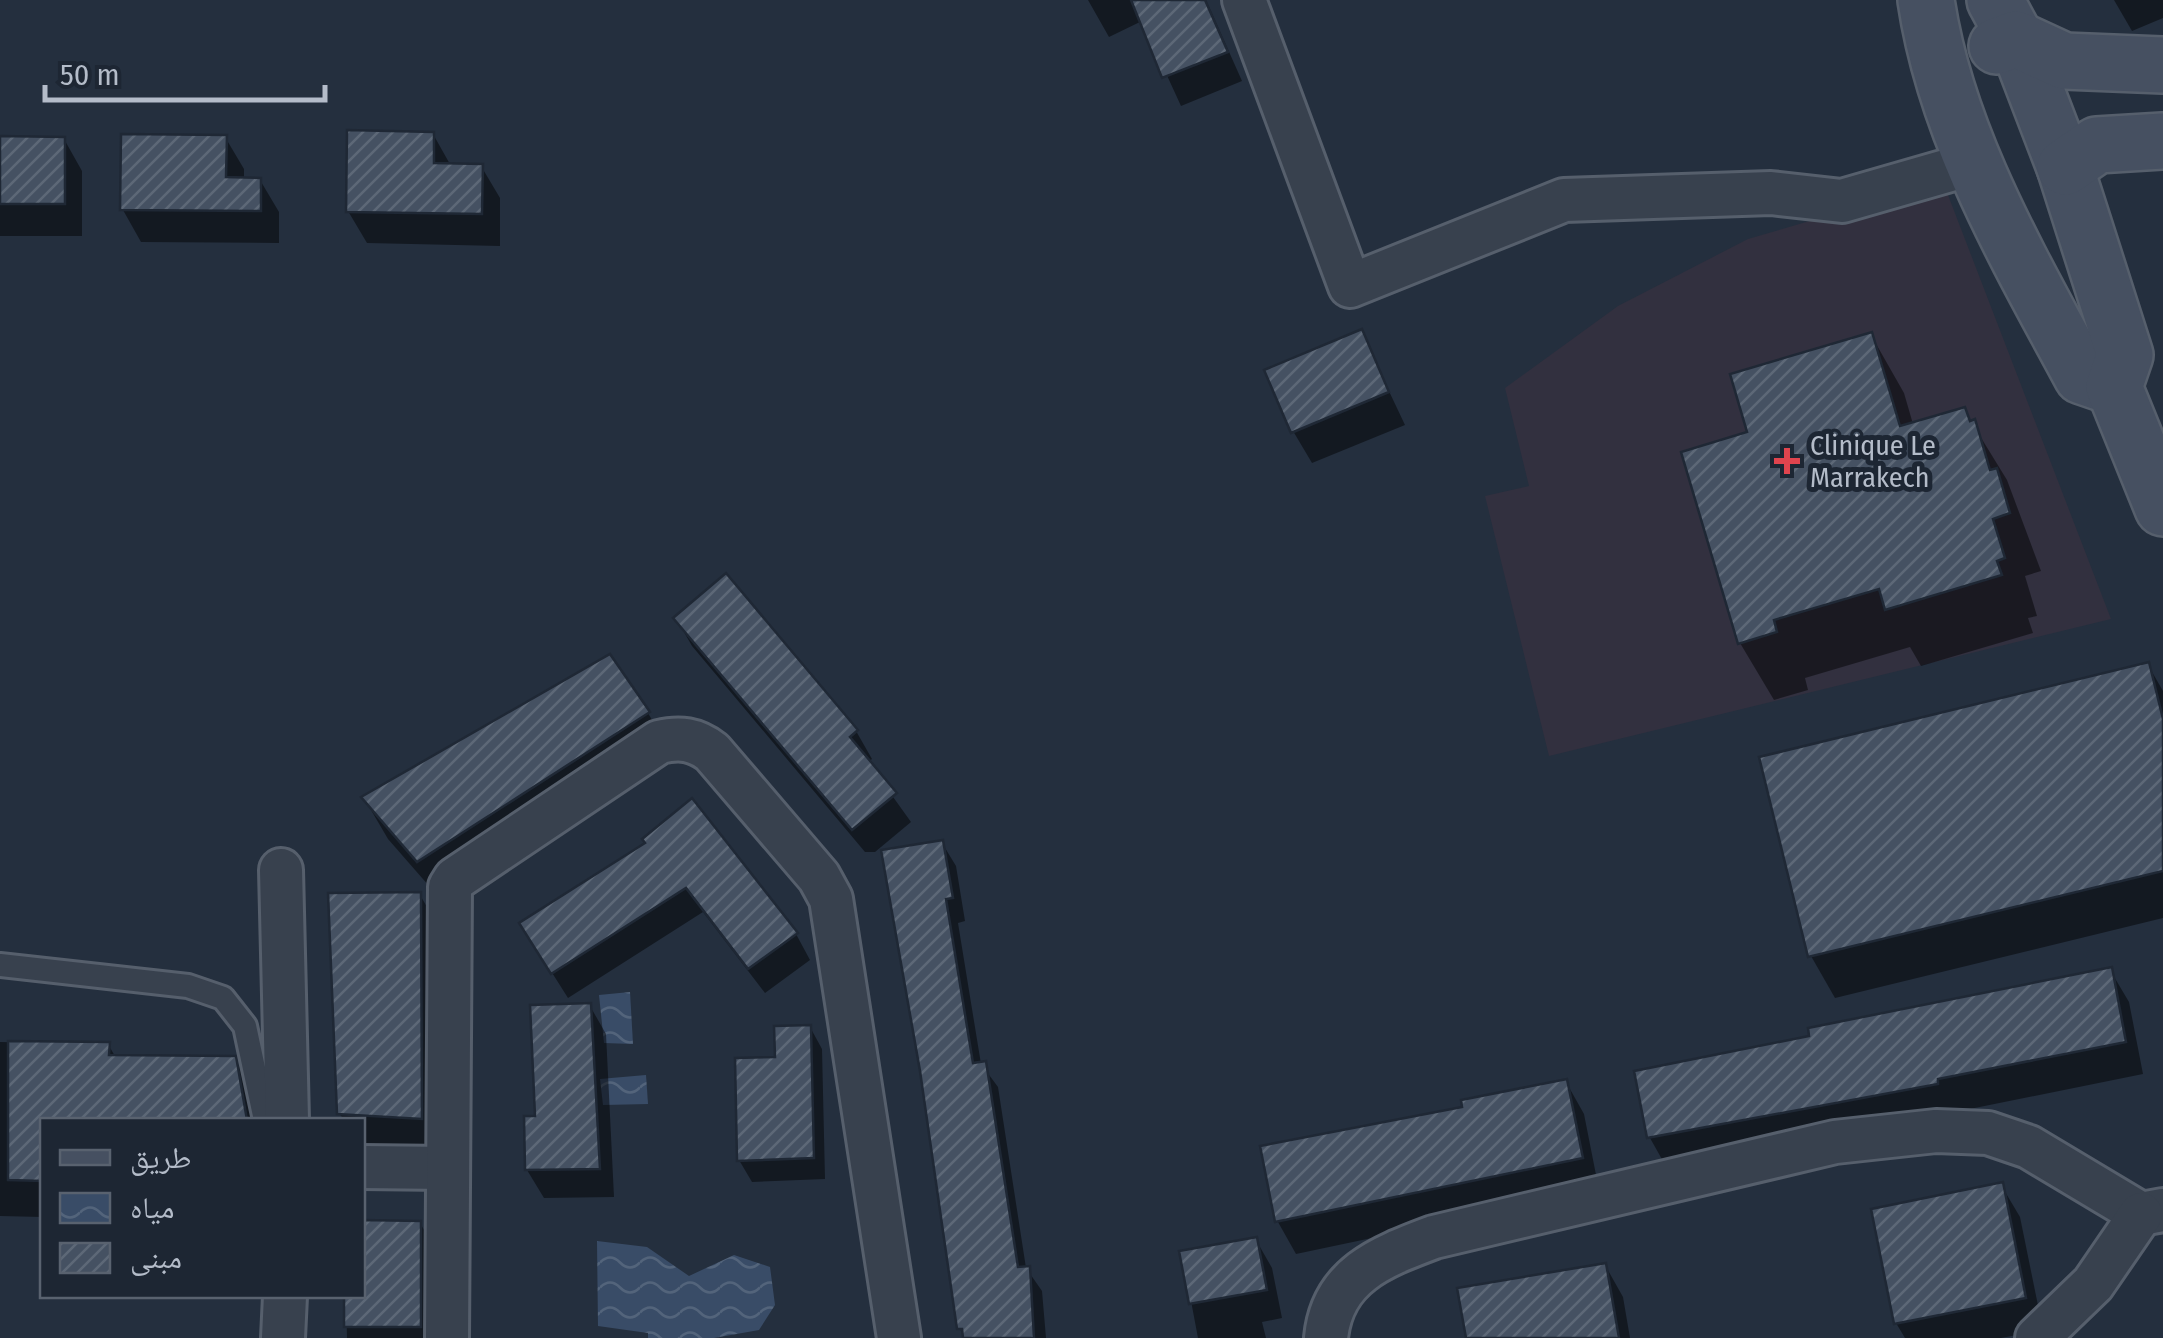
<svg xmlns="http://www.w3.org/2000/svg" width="2163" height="1338" font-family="'Fira Sans Condensed','Noto Naskh Arabic',sans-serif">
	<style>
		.medical { fill: #32303f }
		.water { fill: url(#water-waves) }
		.shadow { fill: #0007 }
		.building { fill: url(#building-hatch); stroke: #1f2835; stroke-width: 2.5 }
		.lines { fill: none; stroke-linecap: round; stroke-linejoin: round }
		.lane-casing { stroke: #565f6c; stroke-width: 28 }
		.street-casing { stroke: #565f6c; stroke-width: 48 }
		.secondary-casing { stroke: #565f6c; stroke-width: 60 }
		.lane { stroke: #38414e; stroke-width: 22 }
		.street { stroke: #38414e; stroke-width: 42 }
		.secondary { stroke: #465061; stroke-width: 55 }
		.health-dot { fill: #e0444e; stroke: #1d2633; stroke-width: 4 }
		.labels { text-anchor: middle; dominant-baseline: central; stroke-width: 10; stroke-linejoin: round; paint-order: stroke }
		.poi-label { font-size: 28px; fill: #b4bcc9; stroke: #1d2633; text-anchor: start }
	</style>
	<defs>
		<pattern id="water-waves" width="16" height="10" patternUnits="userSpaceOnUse" patternTransform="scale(2.5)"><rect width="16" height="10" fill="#394c67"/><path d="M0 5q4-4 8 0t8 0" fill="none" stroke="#53647b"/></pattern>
		<pattern id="building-hatch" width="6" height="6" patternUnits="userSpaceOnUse" patternTransform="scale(2.5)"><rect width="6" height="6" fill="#455162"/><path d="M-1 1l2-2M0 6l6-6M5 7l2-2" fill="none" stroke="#5d6877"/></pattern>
	</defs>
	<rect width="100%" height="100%" fill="#242f3e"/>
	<!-- medical -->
	<path class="medical" d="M1943,182L2111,619L1549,756L1485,496L1529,486L1505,388L1618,306L1748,239Z"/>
	<!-- water -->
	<g class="water">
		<path d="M630,992L633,1044L604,1043L599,995Z"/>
		<path d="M646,1075L648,1104L603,1105L600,1079Z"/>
		<path d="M597,1241L647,1247L689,1276L734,1255L770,1267L775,1305L759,1330L714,1338H648V1333L598,1326Z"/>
	</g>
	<!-- shadow -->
	<g class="shadow">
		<path d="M1088,0H1206L1242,81L1181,106L1142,21L1109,37Z"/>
		<path d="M2114,0H2163V18L2132,31Z"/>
		<path d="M433,134L451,166H481L500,198V246L367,243L348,211Z"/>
		<path d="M225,137L244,169V180H260L279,212V243L141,242L123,210Z"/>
		<path d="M0,138L64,139L82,171V236H0Z"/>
		<path d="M1361,332L1405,425L1312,463L1293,431Z"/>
		<path d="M1871,335L1904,393L1913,424L1964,410L2007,480L2041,571L2025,576L2037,616L2028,618L2033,633L1921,666L1910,647L1805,678L1808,690L1774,700L1740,643L1750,434Z"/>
		<path d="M676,618L856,731L872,759L868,762L911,822L875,852H865L692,646Z"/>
		<path d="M2148,665L2163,691V918L1835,998L1811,956Z"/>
		<path d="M648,713L672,755L443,902L388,839L364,798Z"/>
		<path d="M942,843L956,866L965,921L958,923L981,1064L998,1087L1026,1268L1042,1291L1046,1338H965L960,1329Z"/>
		<path d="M648,844L796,934L810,960L765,993L703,912L568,998L537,949Z"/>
		<path d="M420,895L444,936V1160L362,1153V1120H344L339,1113Z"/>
		<path d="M2110,970L2129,1002L2143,1074L1668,1170L1650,1138L1637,1072L1812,1038Z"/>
		<path d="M590,1006L606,1034L614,1197L544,1198L527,1170L538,1118Z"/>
		<path d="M810,1027L822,1049L825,1179L752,1182L739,1160L778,1059Z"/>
		<path d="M0,1042L108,1044L116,1058L235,1059L253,1091L260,1120H42V1217L0,1216Z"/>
		<path d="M1566,1082L1584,1114L1599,1190L1296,1254L1278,1222L1263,1148L1465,1109Z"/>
		<path d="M2001,1185L2020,1217L2043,1330L2001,1338H1905L1896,1323Z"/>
		<path d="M420,1223L436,1250L437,1338H347L346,1296H362Z"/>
		<path d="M1256,1240L1272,1268L1282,1318L1262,1322L1266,1338H1198L1182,1253Z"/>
		<path d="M1605,1265L1623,1297L1630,1338H1468Z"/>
	</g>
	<!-- building -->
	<g class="building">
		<path d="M1131,0H1205L1228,52L1162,78Z"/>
		<path d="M347,130L434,132V163L483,164L482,214L346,212Z"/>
		<path d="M121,134L227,135L226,177L261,178V211L120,210Z"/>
		<path d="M0,136L65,137V204H0Z"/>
		<path d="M1362,329L1389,392L1291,433L1264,370Z"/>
		<path d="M1872,332L1900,426L1965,407L1970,421L1975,419L1990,470L1997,468L2010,513L1993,519L2005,558L1997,561L2002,575L1885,610L1879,589L1774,620L1777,632L1738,644L1681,452L1747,432L1730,374Z"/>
		<path d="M726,573L858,730L850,737L897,793L852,830L673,618Z"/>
		<path d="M610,654L650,712L417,862L361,797Z"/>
		<path d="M2149,662L2163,719V871L1808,957L1759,757Z"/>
		<path d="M692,798L798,933L748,969L686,888L551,974L519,923L645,843L642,839Z"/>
		<path d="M943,840L953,898L946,899L973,1063L986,1061L1018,1267L1030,1266L1034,1338H963L962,1329H957L920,1071L881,850Z"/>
		<path d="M421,892L422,1119L337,1114L328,893Z"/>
		<path d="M2112,967L2126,1042L1938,1079V1084L1647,1138L1634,1071L1809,1036L1808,1028Z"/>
		<path d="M591,1003L600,1169L525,1170L524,1116H535L530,1005Z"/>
		<path d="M811,1025L814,1158L737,1161L735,1058L775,1057L774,1026Z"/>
		<path d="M8,1041L110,1042L109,1055L236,1056L247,1120H42V1181L8,1180Z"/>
		<path d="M1567,1079L1583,1158L1275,1222L1260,1146L1462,1107L1461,1100Z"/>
		<path d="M2003,1182L2026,1298L1894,1324L1871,1209Z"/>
		<path d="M362,1220L421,1221V1327H344V1296H362Z"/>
		<path d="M1257,1237L1267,1290L1189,1304L1179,1251Z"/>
		<path d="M1606,1263L1619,1338H1466L1457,1288Z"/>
	</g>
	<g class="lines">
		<defs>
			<path id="lane" d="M0,965L188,986L223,998L245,1026L265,1120"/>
			<g id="street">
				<path d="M1244,0L1350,286L1564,200L1771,193L1842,201L1974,163"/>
				<path d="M281,870L287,1120"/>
				<path d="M362,1167L447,1168"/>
				<path d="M283,1338L285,1296"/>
				<path d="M447,1338L450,887L455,879L659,742C680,737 695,739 712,752L819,877L831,899L899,1338"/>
				<path d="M1326,1338C1332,1275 1381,1257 1434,1237L1835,1142L1936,1131L1988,1133L2029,1147L2141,1214L2163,1210"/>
				<path d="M2037,1338L2093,1284L2141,1214"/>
			</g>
			<g id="secondary">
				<path d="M1926,0C1946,135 2018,257 2082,376L2114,387"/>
				<path d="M1995,0L2016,39L2065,167L2125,355L2114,387L2163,508"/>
				<path d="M1997,46L2016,39L2064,61L2163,65"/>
				<path d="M2065,167L2097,145L2163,141"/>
			</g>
		</defs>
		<!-- lane casing -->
		<use href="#lane" class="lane-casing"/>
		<!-- street casing -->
		<use href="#street" class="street-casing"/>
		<!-- secondary casing -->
		<use href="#secondary" class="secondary-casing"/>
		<!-- lane -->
		<use href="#lane" class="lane"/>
		<!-- street -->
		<use href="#street" class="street"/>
		<!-- secondary -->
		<use href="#secondary" class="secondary"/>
	</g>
	<!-- markers -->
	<path class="health-dot" d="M1782 446h10v10h10v10h-10v10h-10v-10h-10v-10h10z"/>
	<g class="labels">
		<!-- poi labels -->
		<g class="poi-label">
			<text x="1810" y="445">Clinique Le<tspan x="1810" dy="32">Marrakech</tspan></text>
		</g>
	</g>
	<!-- legend -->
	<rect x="40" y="1118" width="325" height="180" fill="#1d2633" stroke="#59626f" stroke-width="2.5"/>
	<rect x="60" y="1150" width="50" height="15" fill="#465061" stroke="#59626f" stroke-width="2.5"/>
	<text x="130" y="1168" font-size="30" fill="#b4bcc9">طريق</text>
	<rect x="60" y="1193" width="50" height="30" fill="url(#water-waves)" stroke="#59626f" stroke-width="2.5"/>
	<text x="130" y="1218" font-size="30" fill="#b4bcc9">مياه</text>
	<rect x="60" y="1243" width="50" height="30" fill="url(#building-hatch)" stroke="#59626f" stroke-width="2.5"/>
	<text x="130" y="1268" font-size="30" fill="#b4bcc9">مبنى</text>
	<!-- scale -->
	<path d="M45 85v15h280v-15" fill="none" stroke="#b4bcc9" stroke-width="5"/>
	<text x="60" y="85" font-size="30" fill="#b4bcc9" stroke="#1d2633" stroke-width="8" paint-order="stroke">50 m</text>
</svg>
